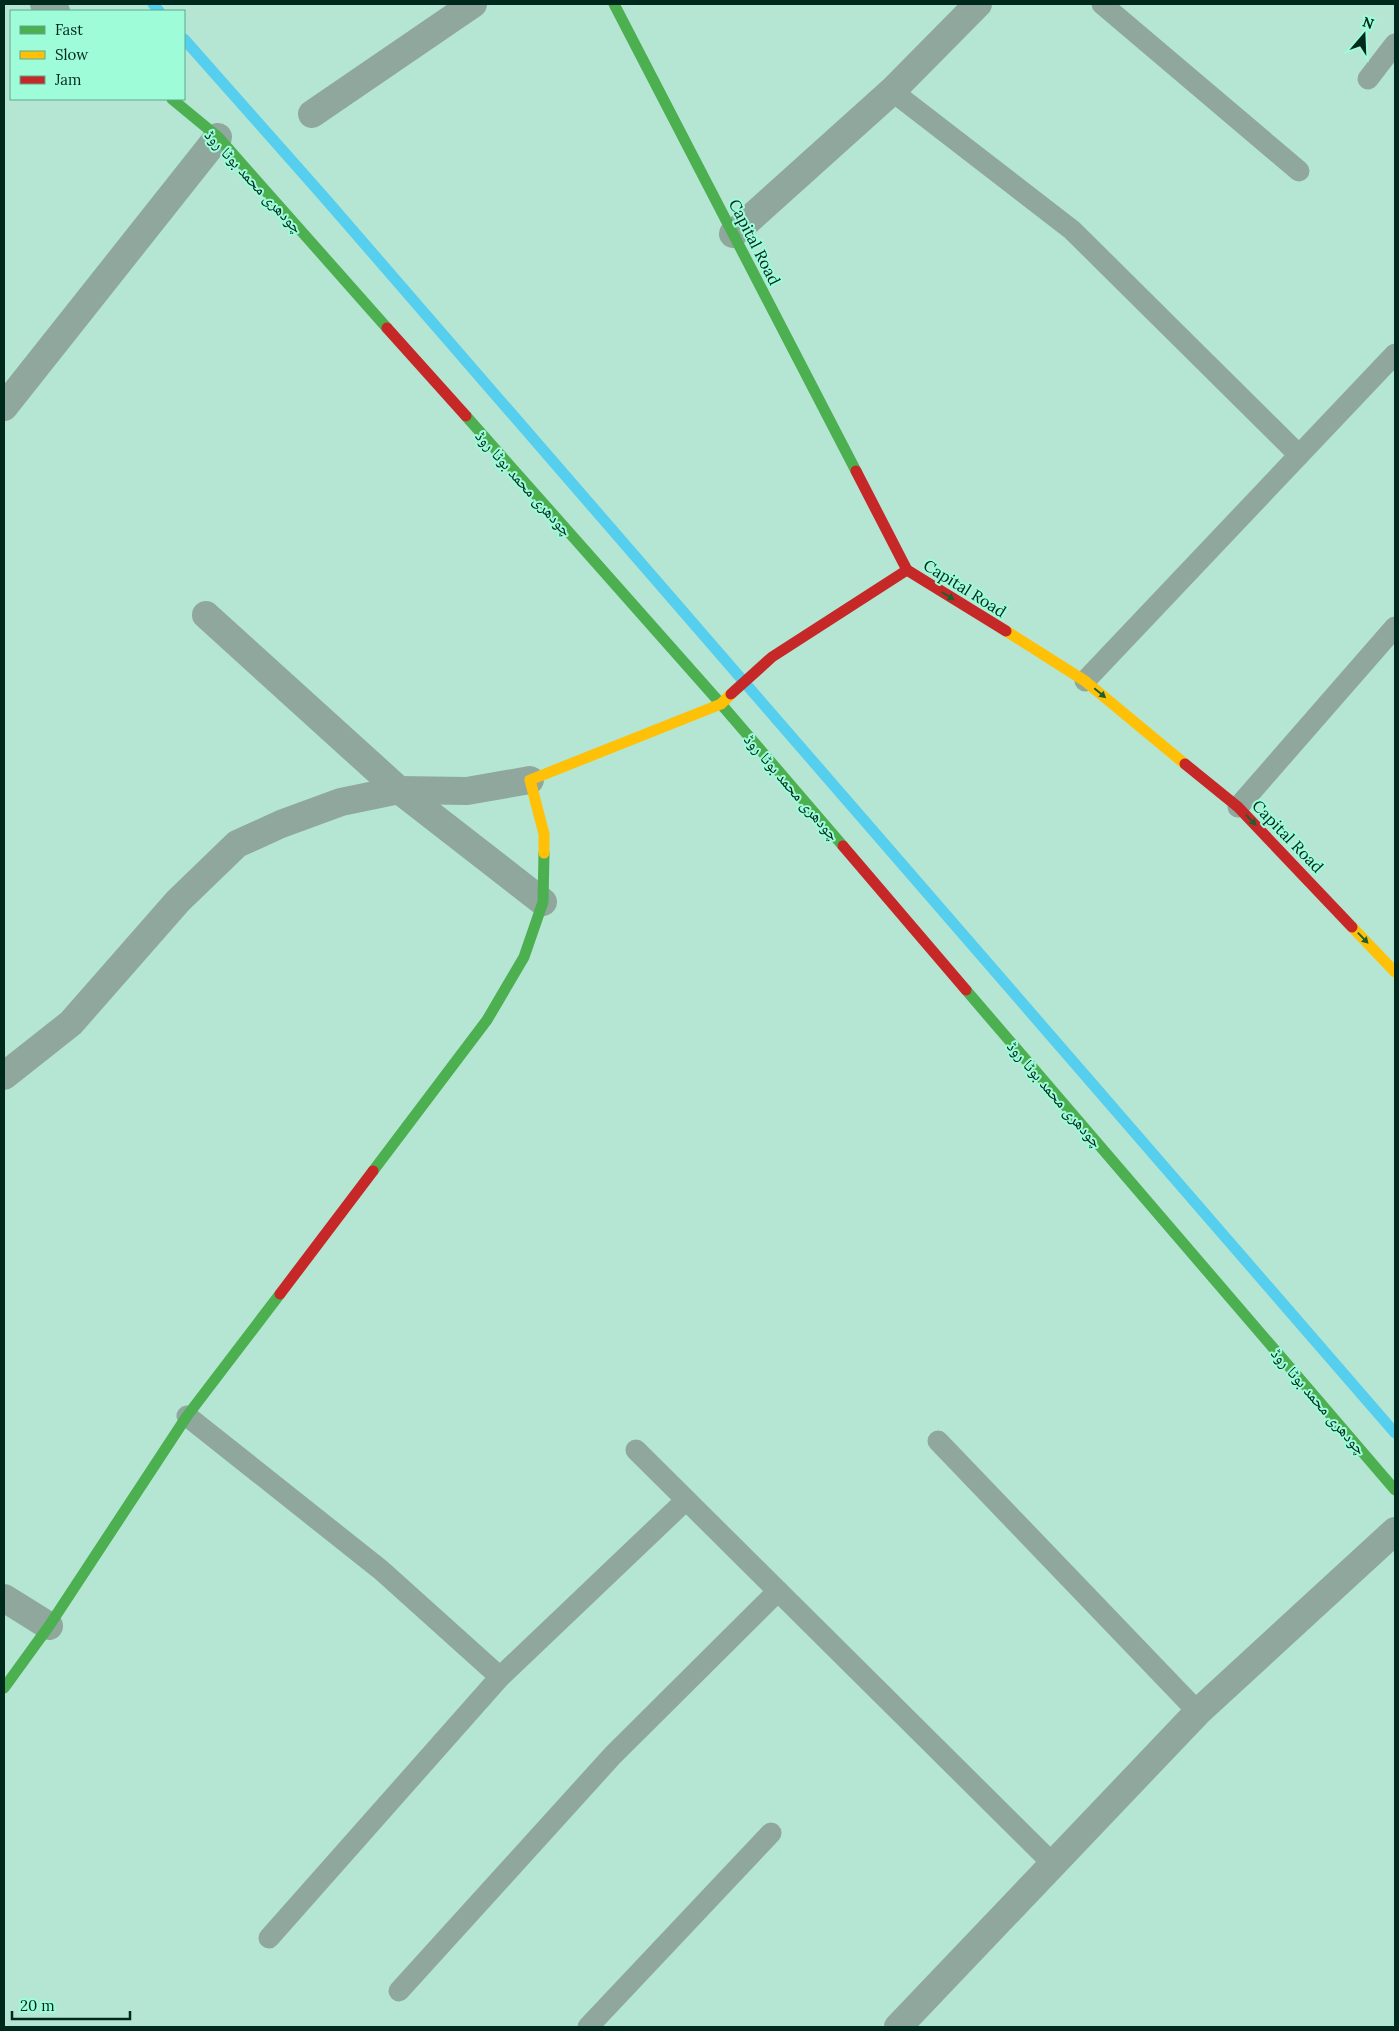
<svg xmlns="http://www.w3.org/2000/svg" width="1399" height="2031" font-family="Lora,'Noto Naskh Arabic',serif">
	<style>
		.lines { fill: none; stroke-linecap: round; stroke-linejoin: round }
		.stream { stroke: #56ceee; stroke-width: 11 }
		.lane { stroke: #90a79e; stroke-width: 21 }
		.street { stroke: #90a79e; stroke-width: 28 }
		.fast { stroke: #4caf50; stroke-width: 11 }
		.slow { stroke: #ffc107; stroke-width: 11 }
		.jam { stroke: #c62828; stroke-width: 11 }
		.oneway { fill: #1e5f31 }
		.labels { text-anchor: middle; dominant-baseline: central; stroke-width: 4; stroke-linejoin: round; paint-order: stroke }
		.street-label { font-size: 16px; fill: #00291d; stroke: #9efcd9 }
	</style>
	<rect width="100%" height="100%" fill="#b4e6d3"/>
	<g class="lines">
		<!-- stream -->
		<g class="stream">
			<path d="M153,4L159,11"/>
			<path d="M184,39L323,196L1395,1433"/>
		</g>
		<!-- lane -->
		<g class="lane">
			<path d="M1102,4L1299,171"/>
			<path d="M1368,79L1395,44"/>
			<path d="M892,91L1072,230L1299,455"/>
			<path d="M1085,681L1395,354"/>
			<path d="M1238,807L1395,627"/>
			<path d="M187,1416L381,1570L500,1677"/>
			<path d="M938,1441L1198,1712"/>
			<path d="M636,1450L1053,1864"/>
			<path d="M269,1938L500,1677L686,1500"/>
			<path d="M399,1991L613,1755L778,1591"/>
			<path d="M588,2027L771,1833"/>
		</g>
		<!-- street -->
		<g class="street">
			<path d="M44,4L56,11"/>
			<path d="M312,114L473,4"/>
			<path d="M733,234L892,91L978,4"/>
			<path d="M4,407L218,137"/>
			<path d="M206,615L399,790L543,902"/>
			<path d="M4,1076L71,1023L178,901L237,844L281,824L341,802L399,790L467,791L530,780"/>
			<path d="M4,1598L49,1626"/>
			<path d="M898,2027L1198,1712L1395,1531"/>
		</g>
		<!-- fast -->
		<g class="fast">
			<path d="M614,4L856,471"/>
			<path d="M172,99L218,137L387,328"/>
			<path d="M466,416L721,704L843,846"/>
			<path d="M966,990L1395,1490"/>
			<path d="M373,1171L487,1020L524,957L543,902L544,853"/>
			<path d="M4,1688L49,1626L187,1416L280,1294"/>
		</g>
		<!-- slow -->
		<g class="slow">
			<path d="M1006,631L1085,681L1185,764"/>
			<path d="M544,853V834L530,780L721,704L731,694"/>
			<path d="M1352,927L1395,972"/>
		</g>
		<!-- jam -->
		<g class="jam">
			<path d="M387,328L466,416"/>
			<path d="M856,471L907,570L1006,631"/>
			<path d="M731,694L772,657L907,570"/>
			<path d="M1185,764L1238,807L1352,927"/>
			<path d="M843,846L966,990"/>
			<path d="M280,1294L373,1171"/>
		</g>
	</g>
	<!-- one-way arrows -->
	<defs><path id="oneway-solid" d="M-6-.8H1V-3.2L6.5 0L1 3.2V.8H-6Z" transform="scale(1.25)"/></defs>
	<g class="oneway">
		<use href="#oneway-solid" transform="translate(948 596) rotate(32)"/>
		<use href="#oneway-solid" transform="translate(1100 693) rotate(40)"/>
		<use href="#oneway-solid" transform="translate(1251 820) rotate(46)"/>
		<use href="#oneway-solid" transform="translate(1363 938) rotate(46)"/>
	</g>
	<g class="labels">
		<!-- street labels -->
		<g class="street-label">
			<text transform="translate(254 181) rotate(47)">چودھری محمد بوٹا روڈ</text>
			<text transform="translate(755 242) rotate(63)">Capital Road</text>
			<text transform="translate(524 483) rotate(48)">چودھری محمد بوٹا روڈ</text>
			<text transform="translate(965 588) rotate(32)">Capital Road</text>
			<text transform="translate(792 787) rotate(49)">چودھری محمد بوٹا روڈ</text>
			<text transform="translate(1288 836) rotate(46)">Capital Road</text>
			<text transform="translate(1055 1094) rotate(49)">چودھری محمد بوٹا روڈ</text>
			<text transform="translate(1319 1401) rotate(49)">چودھری محمد بوٹا روڈ</text>
		</g>
	</g>
	<!-- border -->
	<rect width="1399" height="2031" fill="none" stroke="#00291d" stroke-width="10"/>
	<!-- legend -->
	<rect x="10" y="10" width="175" height="90" fill="#9efcd9" stroke="#5fa88e"/>
	<rect x="20" y="26" width="25" height="8" fill="#4caf50" stroke="#5fa88e"/>
	<text x="55" y="35" font-size="15" fill="#00291d">Fast</text>
	<rect x="20" y="51" width="25" height="8" fill="#ffc107" stroke="#5fa88e"/>
	<text x="55" y="60" font-size="15" fill="#00291d">Slow</text>
	<rect x="20" y="76" width="25" height="8" fill="#c62828" stroke="#5fa88e"/>
	<text x="55" y="85" font-size="15" fill="#00291d">Jam</text>
	<!-- north arrow -->
	<g transform="translate(1364 35) rotate(19)" stroke="#9efcd9" stroke-width="4" paint-order="stroke">
	<path d="M0-4L9 19L0 12L-9 19Z" fill="#00291d"/>
	<text y="-8" font-size="14" font-weight="bold" text-anchor="middle" fill="#00291d">N</text>
	</g>
	<!-- scale -->
	<path d="M12 2011v8h118v-8" fill="none" stroke="#00291d" stroke-width="2.5"/>
	<text x="20" y="2011" font-size="15" fill="#00291d" stroke="#9efcd9" stroke-width="4" paint-order="stroke">20 m</text>
</svg>
